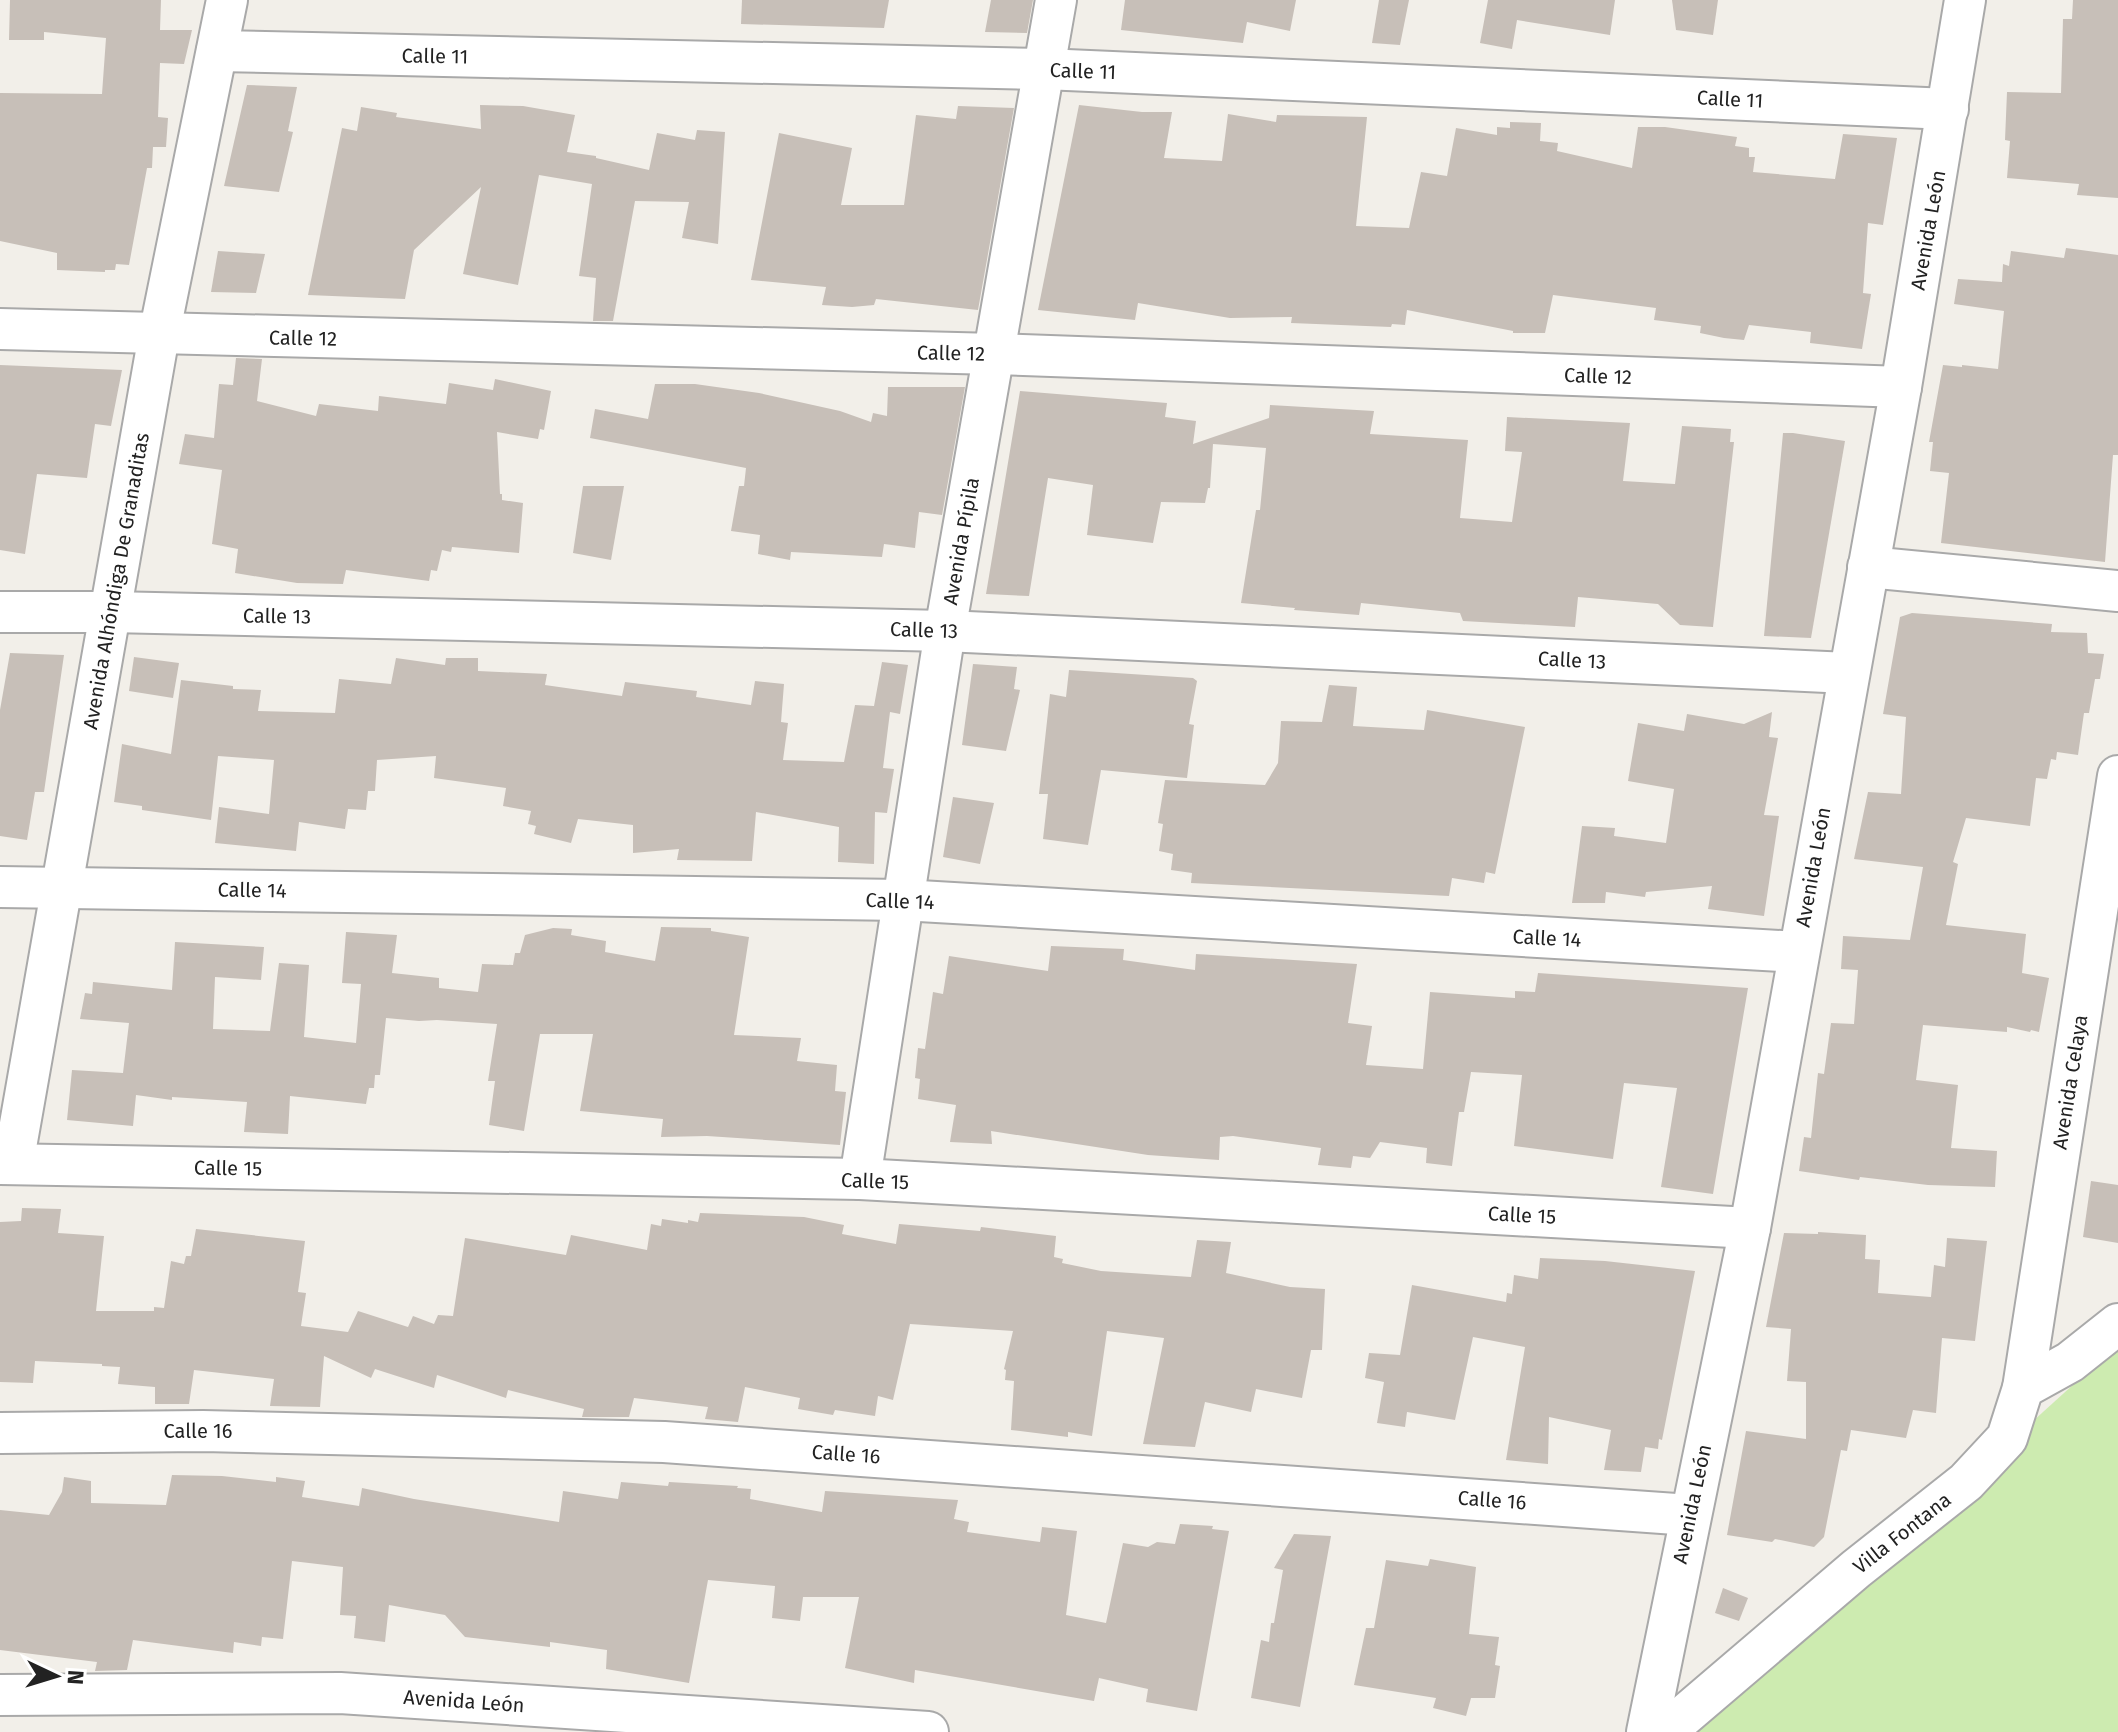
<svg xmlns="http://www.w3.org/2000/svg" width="2118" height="1732" font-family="'Fira Sans',sans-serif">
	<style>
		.grass { fill: #cdebb0 }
		.building { fill: #c7bfb8 }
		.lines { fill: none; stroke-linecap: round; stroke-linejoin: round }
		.minor-casing { stroke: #a9a9a9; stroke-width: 44 }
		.minor { stroke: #fff; stroke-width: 40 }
		.labels { text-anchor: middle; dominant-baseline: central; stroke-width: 6; stroke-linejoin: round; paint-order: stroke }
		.street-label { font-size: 20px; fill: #222; stroke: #fff }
	</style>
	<rect width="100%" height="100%" fill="#f2efe9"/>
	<!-- grass -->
	<path class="grass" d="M2118,1344V1732H1690Z"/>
	<!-- building -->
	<g class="building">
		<path d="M10,0H161L160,30H192L184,64L160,63L158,117L168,118L166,147H153L152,168H147L129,265L116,264L115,270H105V272L57,270V253L0,241V93L102,94L106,38L44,32V40H9Z"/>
		<path d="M742,0H889L884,28L741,24Z"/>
		<path d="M991,0H1033L1027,33L985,32Z"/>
		<path d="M1125,0H1296L1290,31L1247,22L1243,43L1121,30Z"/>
		<path d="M1379,0H1409L1400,45L1372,43Z"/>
		<path d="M1488,0H1615L1610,35L1517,20L1512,49L1480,43Z"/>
		<path d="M1672,0H1718L1713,35L1676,30Z"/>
		<path d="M2073,0H2118V198L2077,195L2079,184L2007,178L2010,141L2005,140L2007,92L2061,93L2063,19H2072Z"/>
		<path d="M247,85L297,87L288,131L293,132L279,192L224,186Z"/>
		<path d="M480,105L523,106L575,115L567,152L596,156V158L649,170L657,133L695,140L697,130L725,132L718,244L682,238L689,202L635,201L613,321H593L596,278L579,276L592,184L539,175L518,285L463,274L481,187L414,250L405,299L308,295L342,128L357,131L361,107L397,113L396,117L481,129Z"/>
		<path d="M1079,105L1142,112H1172L1164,158L1222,161L1228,114L1276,122L1277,115L1367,117L1356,226L1409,228L1421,172L1447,176L1456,128L1497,135V127L1510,128V122L1541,123L1540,141L1558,143L1557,151L1632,168L1638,127H1665L1737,137L1735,146L1749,148V157H1755L1753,172L1835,179L1843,134L1897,138L1883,225L1868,223L1863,293L1871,294L1862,349L1810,343L1811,332L1749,325L1744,340L1724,338L1700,333L1701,326L1654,320L1656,308L1553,295L1545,333H1513V331L1407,310L1405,325L1392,324L1391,327L1291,323L1292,317L1230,318L1138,303L1135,320L1038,310Z"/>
		<path d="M958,106L1014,108L978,310L876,299L874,305L852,307L822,305L826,287L751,280L779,133L852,148L841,205H904L916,115L956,119Z"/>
		<path d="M2066,248L2118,255V455H2113L2105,562L1941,543L1949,473L1930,471L1933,442H1929L1943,365L1962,367V365L1998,369L2004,311L1954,304L1958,279L2002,282L2003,264L2009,266L2011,251L2064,258Z"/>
		<path d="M218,251L265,254L256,293L211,292Z"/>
		<path d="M236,358L262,359L257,401L316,416L319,404L378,411L379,396L446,404L449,383L493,390L495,379L551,391L544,430L540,429L538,439L497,432L500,494H502V500L523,503L519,553L452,547L451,552L442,550L437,571L431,570L429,581L346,570L343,584L297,583L235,573L238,549L212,544L222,470L179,464L185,434L214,438L219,384L233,385Z"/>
		<path d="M0,365L122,370L111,426L95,424L87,478L37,474L25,554L0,550Z"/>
		<path d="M655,384H695L759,393L840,411L871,422L873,413L887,416L888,387H965L942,515L919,512L915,548L884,544L882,557L791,552L790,560L758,554L760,535L731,531L739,486H744L746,468L590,438L595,409L648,419Z"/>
		<path d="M1020,391L1167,403L1165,417L1196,421L1193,444L1269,418L1270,405L1374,411L1370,434L1468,440L1460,518L1512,522L1522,452L1505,451L1507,417L1630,423L1623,481L1675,484L1682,426L1731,429L1730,442H1734L1713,627L1680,625L1658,604L1578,597L1575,627L1463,621L1460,613L1361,603L1359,615L1294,610L1295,608L1241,603L1256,510H1260L1266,448L1213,444L1210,488H1208L1205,503L1161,502L1153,543L1087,535L1093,485L1048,478L1029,596L986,594Z"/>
		<path d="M1783,433H1793L1845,441L1811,638L1764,636Z"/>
		<path d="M583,486H624L611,560L573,553Z"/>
		<path d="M1912,613L2052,624L2051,632L2087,633L2088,653L2104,654L2100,679H2095L2089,713H2084L2078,755L2057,752L2056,760L2051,759L2047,779L2036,778L2030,826L1966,818L1953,862L1958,864L1946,925L2026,934L2022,973L2049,978L2039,1032L2031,1030L2030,1032L2007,1027V1032L1923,1025L1916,1080L1958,1085L1951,1148L1997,1151L1995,1187L1928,1185L1860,1177L1859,1180L1799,1171L1804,1137L1811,1138L1818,1073L1824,1074L1831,1023L1854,1024L1858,970L1841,969L1843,936L1910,940L1923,867L1854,859L1868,792L1901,794L1906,717L1883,714L1900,617Z"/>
		<path d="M10,653L64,655L44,792H35L27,840L0,836V710Z"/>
		<path d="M134,657L179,663L173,698L129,691Z"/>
		<path d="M396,658L445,665L446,658H478V671L547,674L545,685L622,696L625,682L697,691L696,697L751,705L755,681L784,684L781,722L788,723L783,760L844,762L855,705L874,706L882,662L908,665L900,714L890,712L883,768L894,769L887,813L875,812L874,864L838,862L839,827L756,812L752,861L677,860L679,849L633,853V825L578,819L571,843L534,834L536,826L528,824L531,811L503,806L506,788L434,778L436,756L377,760L375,791H368L366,810L348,809L345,829L299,822L296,851L215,843L219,807L269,814L274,760L218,756L211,820L142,810V806L114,802L122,744L171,754L181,680L233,686V689L261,690L258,711L335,713L339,679L391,684Z"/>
		<path d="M973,664L1017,667L1014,689L1020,690L1006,751L962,745Z"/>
		<path d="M1069,670L1193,678L1197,681L1189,724L1194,725L1187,778L1101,770L1088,845L1043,839L1048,794H1039L1050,694L1066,697Z"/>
		<path d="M1329,685L1357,687L1353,726L1424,730L1427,710L1525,727L1495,874L1486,872L1484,883L1452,878L1449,896L1191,883L1192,873L1171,870L1173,854L1159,851L1163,824L1158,823L1165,780L1265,785L1278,763L1281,721L1322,722Z"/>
		<path d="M1772,712L1769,737L1778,738L1764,815L1779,816L1764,916L1708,909L1712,886L1646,892L1645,897L1606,892L1605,903H1572L1582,826L1615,828L1614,836L1666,843L1674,789L1628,781L1638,723L1684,731L1687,714L1744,724Z"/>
		<path d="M953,797L994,803L980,864L943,857Z"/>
		<path d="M661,927L711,928V931L749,937L734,1035L801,1038L797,1061L837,1065L835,1091L846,1092L840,1145L707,1136L661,1137L663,1119L580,1111L593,1034H540L524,1131L489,1125L495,1081H488L497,1024L437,1020L419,1021L386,1018L380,1075H375L374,1088H369L366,1104L290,1096L288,1134L244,1132L247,1102L172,1097V1100L136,1095L133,1126L67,1120L72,1070L123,1073L129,1023L80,1019L85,993L92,994L93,982L172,990L175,942L264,947L261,980L215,977L213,1029L270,1031L279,963L309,965L304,1037L356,1043L361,984L342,983L346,932L397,935L392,973L439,978V988L478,992L482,964L513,965L515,953H520L525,935L553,928L572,929L571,935L606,941L605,952L655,961Z"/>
		<path d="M1051,946L1124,949L1123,960L1195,970L1196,954L1357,964L1348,1023L1372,1026L1366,1065L1423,1069L1430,992L1515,998V991L1535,992L1538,973L1748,988L1713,1194L1661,1187L1677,1088L1624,1083L1613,1159L1514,1146L1522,1075L1471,1072L1464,1112H1459L1452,1166L1426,1163L1427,1148L1380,1142L1370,1158L1353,1156L1351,1168L1318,1165L1321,1148L1233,1136L1220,1137L1219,1160L1148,1155L991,1131L992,1144L950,1142L956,1105L918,1099L920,1079L915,1078L918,1048L925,1049L933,992L943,994L949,956L1048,971Z"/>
		<path d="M2091,1181L2118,1185V1243L2083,1237Z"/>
		<path d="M22,1208L61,1209L58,1233L104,1236L96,1311H154V1307L164,1308L171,1261L184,1264L186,1256H191L196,1229L305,1241L298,1292L306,1293L301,1326L348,1332L358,1311L408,1327L413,1316L434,1324L438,1315L453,1316L465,1238L566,1255L571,1235L647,1250L651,1224L661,1226L662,1219L688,1223V1220L698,1222L700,1213L804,1217L844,1225L842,1234L896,1244L899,1224L980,1231L981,1227L1056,1236L1054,1257L1063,1259L1062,1263L1101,1271L1191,1277L1197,1240L1231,1242L1226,1273L1290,1287L1325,1289L1322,1350H1311L1302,1398L1256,1389L1251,1412L1205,1402L1195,1447L1143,1444L1164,1338L1107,1331L1092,1436L1068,1432V1437L1011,1430L1014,1381L1005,1380L1006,1370L1004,1369L1013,1331L910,1324L893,1400L878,1396L875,1416L835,1410L833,1415L798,1409L800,1398L745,1387L738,1422L705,1419L708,1407L634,1398L629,1417H582L584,1409L508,1390L506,1398L437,1375L434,1388L375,1369L371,1378L324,1356L320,1407L270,1406L274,1379L194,1370L189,1404H155V1387L118,1384L120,1367L102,1366V1364L35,1361L33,1383L0,1382V1222L21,1221Z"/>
		<path d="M1818,1232L1866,1235L1865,1259L1880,1260L1878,1293L1931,1297L1934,1265L1945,1267L1947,1238L1987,1241L1975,1341L1942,1338L1936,1413L1913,1410L1906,1438L1851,1430L1847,1451L1841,1450L1824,1537L1814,1547L1775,1539L1772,1542L1727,1535L1746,1431L1806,1439V1382L1787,1381L1791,1329L1766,1327L1784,1233L1818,1234Z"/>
		<path d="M1540,1258L1605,1261L1695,1271L1662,1440L1659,1439L1658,1449L1645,1447L1641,1472L1604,1470L1611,1430L1549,1417L1548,1464L1506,1460L1525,1347L1473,1337L1455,1420L1407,1412L1405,1427L1377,1423L1384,1382L1365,1378L1369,1353L1400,1355L1412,1285L1506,1302L1507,1293L1512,1294L1514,1275L1538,1279Z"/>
		<path d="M172,1475L222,1476L276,1482V1477L305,1481L302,1497L359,1506L362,1488L414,1499L559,1522L563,1491L618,1499L621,1482L668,1486L669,1482L738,1486L737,1488L751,1489L750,1499L822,1512L825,1491L958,1500L954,1519L969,1522L967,1532L1040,1542L1042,1527L1077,1531L1066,1615L1106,1623L1123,1543L1148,1547L1157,1542L1175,1544L1180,1524L1213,1526L1212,1529L1229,1531L1197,1711L1146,1702L1148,1689L1099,1678L1094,1701L915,1670L914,1683L845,1668L859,1597H803L800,1621L772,1618L775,1586L708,1580L689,1683L606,1669L607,1650L550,1642V1647L465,1637L445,1615L389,1605L385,1642L354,1638L356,1616L340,1615L343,1567L292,1561L283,1639L262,1637L261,1646L234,1642L233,1653L133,1640L127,1670L95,1671L97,1662L0,1650V1510L49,1515L62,1492L64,1477L91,1481V1503L166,1505Z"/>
		<path d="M1294,1534L1331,1536L1300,1707L1251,1698L1261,1640L1269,1642L1271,1623H1274L1283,1570L1274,1568Z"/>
		<path d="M1430,1559L1476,1567L1469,1634L1499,1637L1495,1665L1500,1666L1495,1698H1471L1466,1716L1433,1708L1436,1698L1354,1685L1366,1628H1374L1386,1560L1428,1566Z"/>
		<path d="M1723,1588L1748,1598L1739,1621L1715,1613Z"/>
	</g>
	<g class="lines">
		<defs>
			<g id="minor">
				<path d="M217,51L1044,69L1948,109"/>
				<path d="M0,329L996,354L1901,387"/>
				<path d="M1868,567L2118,591"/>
				<path d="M0,612H110L945,631L1848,673"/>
				<path d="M0,887L902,900L1798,952"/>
				<path d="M0,1164L860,1179L1750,1228"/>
				<path d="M13,1164L159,335L227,0"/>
				<path d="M860,1179L945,631L1056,0"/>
				<path d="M2023,1388L2118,776"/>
				<path d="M0,1433L203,1431L664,1442L1690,1515"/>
				<path d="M0,1695L340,1693L928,1732"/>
				<path d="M1647,1732L1750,1228L1901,387L1965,0"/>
				<path d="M1665,1732L1856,1569L1966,1482L2007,1438L2023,1388L2070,1362L2118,1324"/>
			</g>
		</defs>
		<!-- minor casing -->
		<use href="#minor" class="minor-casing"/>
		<!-- minor -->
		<use href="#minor" class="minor"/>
	</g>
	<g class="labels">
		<!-- street labels -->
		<g class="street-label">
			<text transform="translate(435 56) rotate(1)">Calle 11</text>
			<text transform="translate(1083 71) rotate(2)">Calle 11</text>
			<text transform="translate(1730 99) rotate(3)">Calle 11</text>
			<text transform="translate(1928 230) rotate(-80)">Avenida León</text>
			<text transform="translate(303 338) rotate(1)">Calle 12</text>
			<text transform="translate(951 353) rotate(1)">Calle 12</text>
			<text transform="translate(1598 376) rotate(2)">Calle 12</text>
			<text transform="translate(961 541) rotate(-80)">Avenida Pípila</text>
			<text transform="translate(116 581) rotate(-80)">Avenida Alhóndiga De Granaditas</text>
			<text transform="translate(277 616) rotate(1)">Calle 13</text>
			<text transform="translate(924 630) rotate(2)">Calle 13</text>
			<text transform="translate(1572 660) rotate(3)">Calle 13</text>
			<text transform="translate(1813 867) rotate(-80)">Avenida León</text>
			<text transform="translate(252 890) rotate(1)">Calle 14</text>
			<text transform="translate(900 901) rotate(2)">Calle 14</text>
			<text transform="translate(1547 938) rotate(3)">Calle 14</text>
			<text transform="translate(2070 1082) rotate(-81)">Avenida Celaya</text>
			<text transform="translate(228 1168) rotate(1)">Calle 15</text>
			<text transform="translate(875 1181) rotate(2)">Calle 15</text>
			<text transform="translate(1522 1215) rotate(3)">Calle 15</text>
			<text x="198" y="1431">Calle 16</text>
			<text transform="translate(846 1454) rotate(4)">Calle 16</text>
			<text transform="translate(1492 1500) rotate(4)">Calle 16</text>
			<text transform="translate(1692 1504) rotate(-78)">Avenida León</text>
			<text transform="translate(1902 1533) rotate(-38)">Villa Fontana</text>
			<text transform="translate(464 1701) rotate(4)">Avenida León</text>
		</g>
	</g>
	<!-- north arrow -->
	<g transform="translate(56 1676) rotate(94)" stroke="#ffffff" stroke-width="6" paint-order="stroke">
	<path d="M0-6L14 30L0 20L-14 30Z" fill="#222222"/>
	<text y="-12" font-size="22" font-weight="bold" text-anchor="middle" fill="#222222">N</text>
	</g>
</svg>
